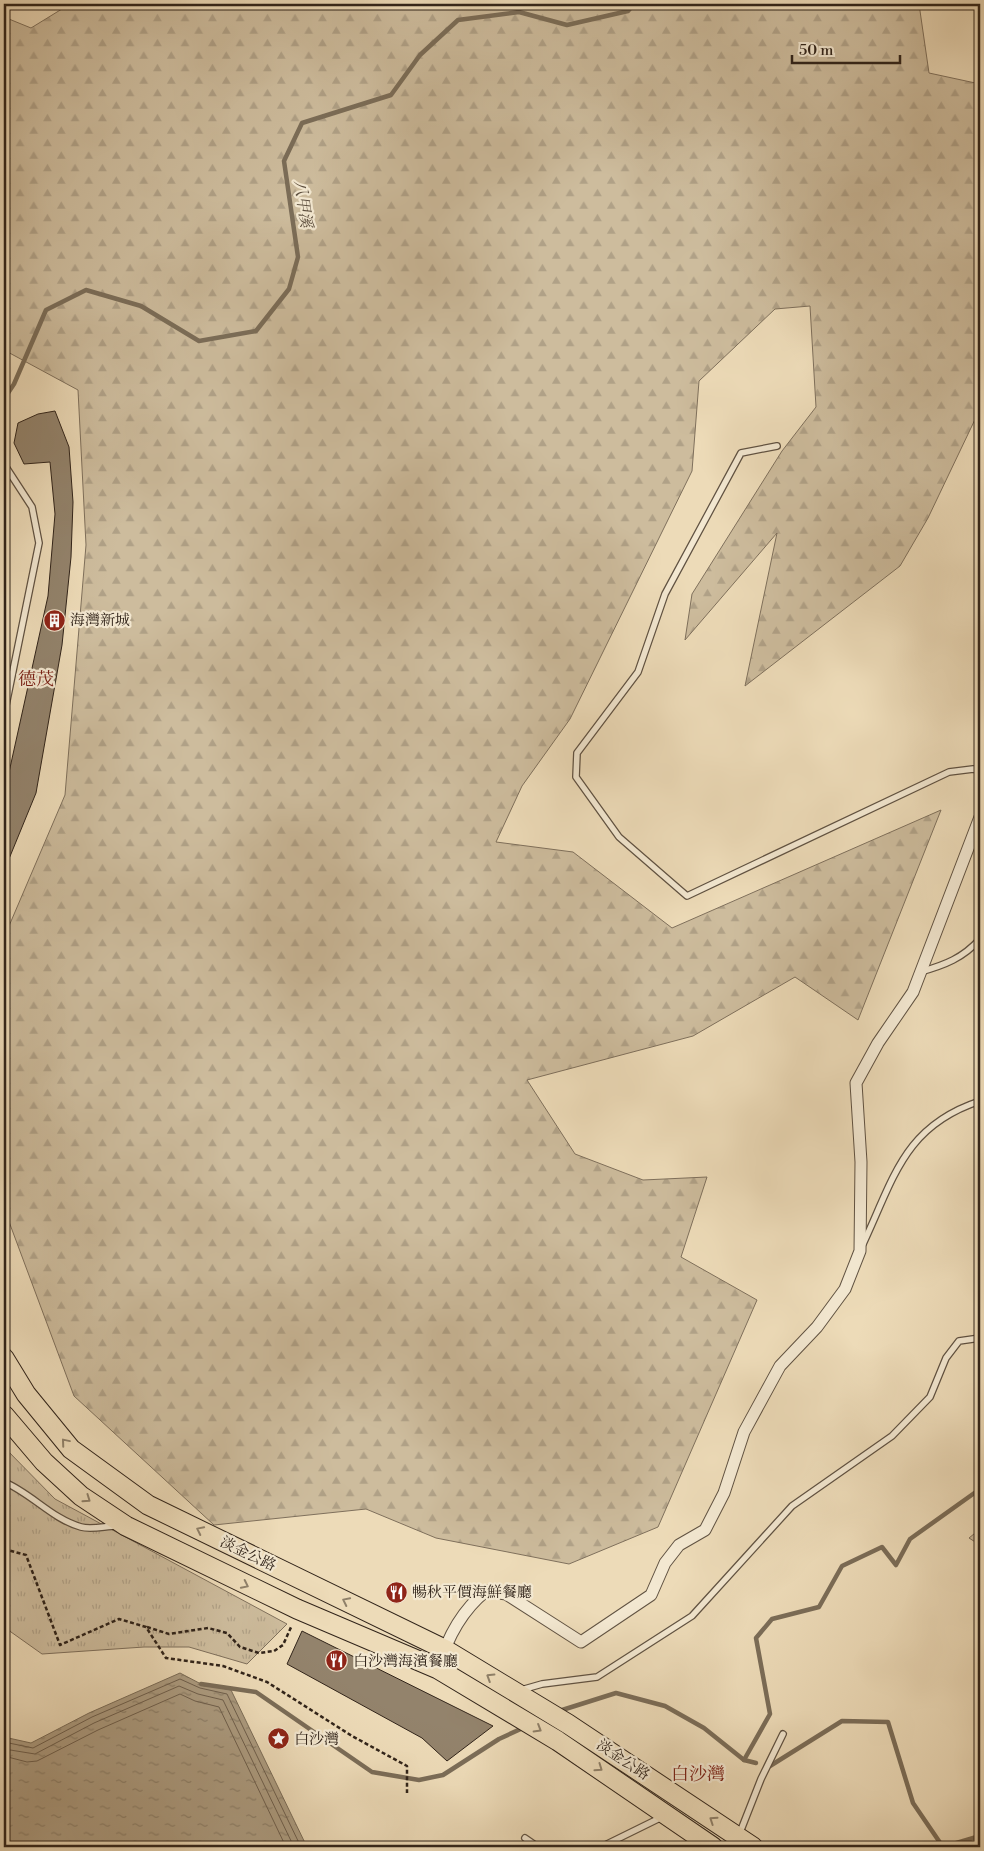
<svg xmlns="http://www.w3.org/2000/svg" width="984" height="1851" font-family="'Libre Bodoni','Noto Serif TC',serif">
	<style>
		.forest { fill: url(#forest-firs); stroke: #7f705c }
		.park { fill: url(#park-tufts); stroke: #7f705c }
		.water { fill: url(#water-ripples); stroke: #7b6d58 }
		.lines { fill: none; stroke-linecap: round; stroke-linejoin: round }
		.shore { stroke: #6f604e; stroke-width: 1 }
		.stream { stroke: #7b6d58; stroke-width: 4.5 }
		.building { fill: #93836c; stroke: #31241a }
		.service-casing { stroke: #605242; stroke-width: 8 }
		.minor-casing { stroke: #605242; stroke-width: 13 }
		.primary-casing { stroke: #31241a; stroke-width: 21 }
		.path { stroke: #31241a; stroke-width: 2.5; stroke-dasharray: 4 2.5; stroke-linecap: butt }
		.service { stroke: #f3e8d1; stroke-width: 5.5 }
		.minor { stroke: #f3e8d1; stroke-width: 11 }
		.primary { stroke: #eddbb8; stroke-width: 19 }
		.oneway { stroke: #8f8069 }
		.labels { text-anchor: middle; dominant-baseline: central; stroke-width: 4.5; stroke-linejoin: round; paint-order: stroke }
		.poi-label { font-size: 15px; fill: #31241a; stroke: #f3e8d1; text-anchor: start }
		.street-label { font-size: 15px; fill: #31241a; stroke: #f3e8d1 }
		.water-label { font-size: 16px; font-style: italic; fill: #5c4e3e; stroke: #f3e8d1 }
		.quarter-label { font-size: 18px; fill: #7a1f14; stroke: #f3e8d1 }
	</style>
	<defs>
		<pattern id="forest-firs" width="22" height="20" patternUnits="userSpaceOnUse" patternTransform="scale(1.25)"><rect width="22" height="20" fill="#cdbc9d"/><path d="M5 1l3.5 6h-7zM16 11l3.5 6h-7z" fill="#b0a187"/></pattern>
		<pattern id="park-tufts" width="24" height="20" patternUnits="userSpaceOnUse" patternTransform="scale(1.25)"><rect width="24" height="20" fill="#cdbc9d"/><path d="M3 7l-1-3M5 7V3M7 7l1-3M15 17l-1-3M17 17v-4M19 17l1-3" fill="none" stroke="#b0a187"/></pattern>
		<pattern id="water-ripples" width="26" height="14" patternUnits="userSpaceOnUse" patternTransform="scale(1.25)"><rect width="26" height="14" fill="#ad9d82"/><path d="M2 4q2-2 4 0t4 0M15 11q2-2 4 0t4 0" fill="none" stroke="#8d806a"/></pattern>
	</defs>
	<rect width="100%" height="100%" fill="#eddbb8"/>
	<filter id="stains"><feTurbulence type="fractalNoise" baseFrequency=".004" numOctaves="4"/><feColorMatrix values="0 0 0 0 .2 0 0 0 0 .09 0 0 0 0 .02 0 0 0 .5 -.17"/></filter>
	<radialGradient id="worn" r=".72"><stop offset=".6" stop-color="#630" stop-opacity="0"/><stop offset="1" stop-color="#630" stop-opacity=".3"/></radialGradient>
	<!-- forest -->
	<g class="forest">
		<path d="M70,4H919L929,73L980,84V409L928,518L900,566L745,686L777,533L685,640L692,594L782,451L816,407L810,306L775,309L699,381L692,471L570,719L522,786L496,842L573,852L672,928L941,810L858,1020L795,977L693,1036L527,1080L575,1154L643,1180L707,1177L681,1257L757,1300L658,1527L569,1564L436,1538L366,1509L214,1525L74,1396L8,1219L6,933L65,795L86,545L78,390L4,350V17L31,28Z"/>
		<path d="M980,1529V1545L969,1538Z"/>
	</g>
	<!-- park -->
	<path class="park" d="M4,1447L55,1499L287,1624L247,1664L189,1647H144L42,1654L4,1627Z"/>
	<!-- water -->
	<path class="water" d="M180,1673L201,1684L231,1690L307,1847H4V1737L31,1743L89,1713Z"/>
	<g class="lines">
		<!-- shore -->
		<g class="shore">
			<path d="M4,1742L33,1748L92,1717L180,1679L200,1688L227,1694L301,1847"/>
			<path d="M4,1749L35,1754L94,1723L179,1686L198,1694L223,1700L294,1847"/>
			<path d="M4,1756L27,1762L37,1761L98,1730L180,1694L195,1701L219,1707L286,1847"/>
		</g>
		<!-- stream -->
		<g class="stream">
			<path d="M4,399L14,384L46,310L86,290L141,306L199,341L256,331L289,289L298,257L284,161L302,123L391,95L420,55L458,20L519,12L567,25L628,11L634,4"/>
			<path d="M201,1684L256,1692L372,1772L419,1780L443,1775L499,1739L525,1727"/>
			<path d="M559,1711L616,1693L665,1706L704,1728L744,1760L756,1763"/>
			<path d="M744,1760L770,1714L756,1638L772,1619L819,1607L842,1566L882,1547L896,1565L910,1539L980,1489"/>
			<path d="M770,1766L842,1721L888,1722L913,1803L943,1847L980,1836"/>
		</g>
	</g>
	<!-- building -->
	<g class="building">
		<path d="M55,411L69,447L73,502L71,557L62,645L36,793L4,871V795L48,596L55,514L50,462L24,464L14,443L18,423L38,414Z"/>
		<path d="M302,1631L493,1726L447,1761L422,1738L287,1664Z"/>
	</g>
	<g class="lines">
		<defs>
			<g id="service">
				<path d="M777,446L741,453L665,594L638,672L577,753L576,777L619,837L687,896L949,772L973,769L980,771"/>
				<path d="M4,464L32,507L39,543L4,715"/>
				<path d="M920,972C945,965 963,958 980,939"/>
				<path d="M863,1244C894,1178 904,1126 980,1101"/>
				<path d="M4,1482C31,1493 52,1519 81,1527C91,1530 106,1526 116,1526"/>
				<path d="M521,1690L542,1684L597,1677L692,1616L792,1506L892,1436L930,1397L946,1358L959,1341L980,1338"/>
				<path d="M739,1835L761,1779L783,1734"/>
				<path d="M525,1838L538,1847"/>
				<path d="M601,1847L662,1817"/>
			</g>
			<path id="minor" d="M438,1669C447,1638 461,1611 486,1591L506,1594L581,1642L651,1595L665,1563L679,1545L705,1530L724,1493L744,1432L780,1366L817,1327L845,1289L860,1251L861,1162L856,1083L878,1043L913,992L980,817"/>
			<g id="primary">
				<path d="M4,1358L26,1394L71,1449L148,1505L444,1649L568,1724L753,1847"/>
				<path d="M4,1415L44,1462L81,1496L126,1526L297,1609L438,1669L558,1741L713,1847"/>
			</g>
		</defs>
		<!-- service casing -->
		<use href="#service" class="service-casing"/>
		<!-- minor casing -->
		<use href="#minor" class="minor-casing"/>
		<!-- primary casing -->
		<use href="#primary" class="primary-casing"/>
		<!-- path -->
		<g class="path">
			<path d="M4,1549L26,1555L60,1645L119,1619L146,1627L166,1658L223,1666L267,1682L352,1736L407,1766V1793"/>
			<path d="M147,1627L169,1634L208,1628L227,1633L240,1647L259,1653L274,1651L283,1645L292,1625"/>
		</g>
		<!-- service -->
		<use href="#service" class="service"/>
		<!-- minor -->
		<use href="#minor" class="minor"/>
		<!-- primary -->
		<use href="#primary" class="primary"/>
	</g>
	<!-- one-way arrows -->
	<defs><path id="oneway-chevron" d="M-2-3.5L2.5 0L-2 3.5" fill="none" stroke-width="1.6" stroke-linecap="round" stroke-linejoin="round" transform="scale(1.25)"/></defs>
	<g class="oneway">
		<use href="#oneway-chevron" transform="translate(65 1442) rotate(-130)"/>
		<use href="#oneway-chevron" transform="translate(87 1499) rotate(35)"/>
		<use href="#oneway-chevron" transform="translate(200 1530) rotate(-154)"/>
		<use href="#oneway-chevron" transform="translate(245 1585) rotate(26)"/>
		<use href="#oneway-chevron" transform="translate(346 1601) rotate(-154)"/>
		<use href="#oneway-chevron" transform="translate(490 1677) rotate(-148)"/>
		<use href="#oneway-chevron" transform="translate(538 1729) rotate(31)"/>
		<use href="#oneway-chevron" transform="translate(599 1768) rotate(35)"/>
		<use href="#oneway-chevron" transform="translate(713 1820) rotate(-146)"/>
	</g>
	<!-- icons -->
	<defs>
		<symbol id="building-disc" viewBox="-11 -11 22 22"><circle r="9.5" fill="#8f2418" stroke="#f3e8d1"/><path d="M-4-6H4V6H1V3H-1V6H-4ZM-2.5-4.3h1.7v1.8h-1.7ZM.8-4.3h1.7v1.8H.8ZM-2.5-1h1.7V.8h-1.7ZM.8-1h1.7V.8H.8Z" fill="#fff"/></symbol>
		<symbol id="restaurant-disc" viewBox="-11 -11 22 22"><circle r="9.5" fill="#8f2418" stroke="#f3e8d1"/><path d="M-5-6h1v4h1v-4h1v4h1v-4h1v5L-1.5 .5V6h-2V.5L-5-1ZM5-6V6H3V1.5H1.5Q1.5-4 5-6Z" fill="#fff"/></symbol>
		<symbol id="sight-disc" viewBox="-11 -11 22 22"><circle r="9.5" fill="#8f2418" stroke="#f3e8d1"/><path d="M0-6L1.8-2.2L6-1.7L2.9 1.2L3.7 5.4L0 3.3L-3.7 5.4L-2.9 1.2L-6-1.7L-1.8-2.2Z" fill="#fff"/></symbol>
	</defs>
	<g fill-rule="evenodd">
		<use href="#building-disc" x="42" y="608" width="25" height="25"/>
		<use href="#restaurant-disc" x="384" y="1580" width="25" height="25"/>
		<use href="#restaurant-disc" x="324" y="1648" width="25" height="25"/>
		<use href="#sight-disc" x="266" y="1726" width="25" height="25"/>
	</g>
	<g class="labels">
		<!-- poi labels -->
		<g class="poi-label">
			<text x="70" y="620">海灣新城</text>
			<text x="412" y="1592">暢秋平價海鮮餐廳</text>
			<text x="353" y="1661">白沙灣海濱餐廳</text>
			<text x="294" y="1739">白沙灣</text>
		</g>
		<!-- street labels -->
		<g class="street-label">
			<text transform="translate(248 1554) rotate(26)">淡金公路</text>
			<text transform="translate(623 1760) rotate(34)">淡金公路</text>
		</g>
		<!-- water labels -->
		<g class="water-label">
			<text transform="translate(303 204) rotate(82)">八甲溪</text>
		</g>
		<!-- quarter labels -->
		<g class="quarter-label">
			<text x="36" y="679">德茂</text>
			<text x="698" y="1774">白沙灣</text>
		</g>
	</g>
	<!-- margin -->
	<rect width="984" height="1851" fill="none" stroke="#eddbb8" stroke-width="20"/>
	<rect x="5" y="5" width="974" height="1841" fill="none" stroke="#31241a" stroke-width="2.5"/>
	<rect x="10" y="10" width="964" height="1831" fill="none" stroke="#31241a"/>
	<!-- scale -->
	<path d="M792 55v8h108v-8" fill="none" stroke="#31241a" stroke-width="2.5"/>
	<text x="799" y="55" font-size="15" fill="#31241a" stroke="#f3e8d1" stroke-width="4" paint-order="stroke">50 m</text>
	<rect width="100%" height="100%" filter="url(#stains)"/>
	<rect width="100%" height="100%" fill="url(#worn)"/>
</svg>
